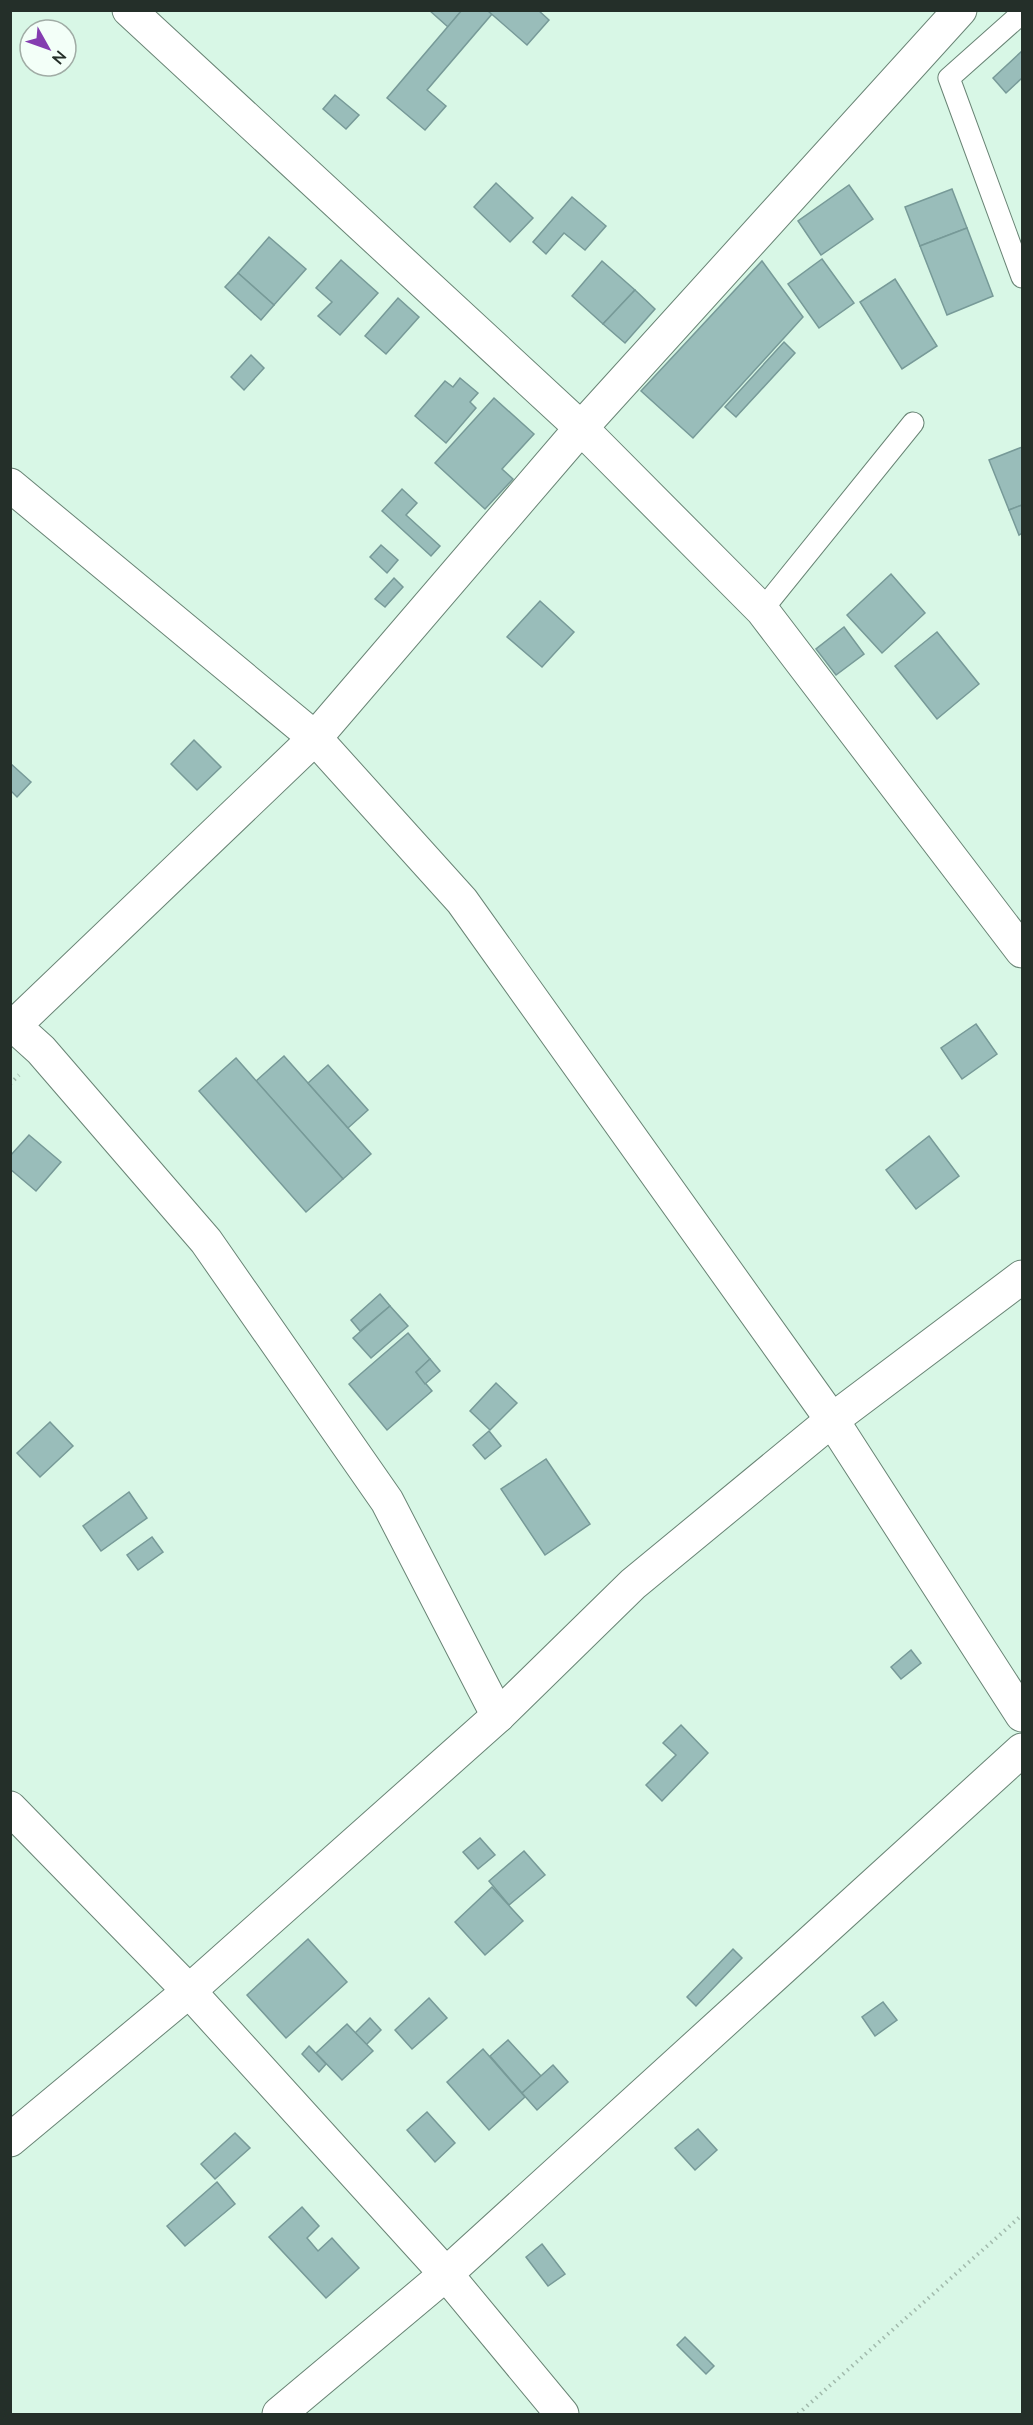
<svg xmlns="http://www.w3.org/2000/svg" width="1033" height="2425" font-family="'Nunito Sans',sans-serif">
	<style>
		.building { fill: #99bdba; stroke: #779a98; stroke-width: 1.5 }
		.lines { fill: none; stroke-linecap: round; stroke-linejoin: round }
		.lane-casing { stroke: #698475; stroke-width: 23 }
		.street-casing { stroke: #698475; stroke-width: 35 }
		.path { stroke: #a1baac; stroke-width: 4; stroke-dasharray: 1.5 4.5; stroke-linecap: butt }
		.lane { stroke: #fff; stroke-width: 21 }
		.street { stroke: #fff; stroke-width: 33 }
	</style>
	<rect width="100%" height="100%" fill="#d8f7e6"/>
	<!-- building -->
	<g class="building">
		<path d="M429,10H462L448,27Z"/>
		<path d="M462,10H487L492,14L427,90L446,106L425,130L387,98Z"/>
		<path d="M487,10H538L549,20L527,45Z"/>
		<path d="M1022,51V78L1006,93L993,78Z"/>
		<path d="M335,95L359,115L346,129L323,109Z"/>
		<path d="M496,183L533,218L510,242L474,207Z"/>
		<path d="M849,185L873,219L821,255L798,221Z"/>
		<path d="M952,189L967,228L920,246L905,207Z"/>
		<path d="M572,197L606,226L585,250L564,233L546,254L533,242Z"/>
		<path d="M967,228L993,296L947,315L920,246Z"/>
		<path d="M269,237L306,269L274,305L238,273Z"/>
		<path d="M822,259L854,303L819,328L788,284Z"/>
		<path d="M341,260L378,293L340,335L318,316L332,302L316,288Z"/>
		<path d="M602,261L635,290L603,324L572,296Z"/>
		<path d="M762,261L803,317L693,438L641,391Z"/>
		<path d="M238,273L274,305L261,320L225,287Z"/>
		<path d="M895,279L937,346L902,369L860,302Z"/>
		<path d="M635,290L655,309L625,343L603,324Z"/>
		<path d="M398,298L419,317L386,354L365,336Z"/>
		<path d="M784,342L795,353L736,417L725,407Z"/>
		<path d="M251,355L264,368L244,390L231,377Z"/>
		<path d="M460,378L478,393L470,402L476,408L446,443L415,416L445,381L453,387Z"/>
		<path d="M494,398L534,434L502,469L513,479L485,509L435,463Z"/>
		<path d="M1022,447V505L1009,510L989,460Z"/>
		<path d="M402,489L417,503L406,515L440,546L431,556L382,511Z"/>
		<path d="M1022,505V533L1019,535L1009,510Z"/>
		<path d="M381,545L398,560L387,573L370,557Z"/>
		<path d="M891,574L925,613L882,653L847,615Z"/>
		<path d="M394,578L403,587L385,607L375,599Z"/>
		<path d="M540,601L574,632L542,667L507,637Z"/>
		<path d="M844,627L864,654L836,675L816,649Z"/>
		<path d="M937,632L979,684L937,719L895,666Z"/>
		<path d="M194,740L221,767L197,790L171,764Z"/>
		<path d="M10,763L31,782L17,797L10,790Z"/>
		<path d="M976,1024L997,1054L962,1079L941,1048Z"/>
		<path d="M284,1056L371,1154L343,1179L256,1081Z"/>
		<path d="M236,1058L343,1179L306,1212L199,1091Z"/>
		<path d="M328,1065L368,1110L348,1128L308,1083Z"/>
		<path d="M29,1135L61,1162L36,1191L10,1169V1156Z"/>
		<path d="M929,1136L959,1176L916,1209L886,1170Z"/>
		<path d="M380,1294L390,1306L360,1331L351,1320Z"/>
		<path d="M390,1306L408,1326L371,1358L353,1338Z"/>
		<path d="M408,1333L430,1359L416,1372L432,1391L387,1430L349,1384Z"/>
		<path d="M430,1359L440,1371L425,1384L416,1372Z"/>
		<path d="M496,1383L517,1403L490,1430L470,1411Z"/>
		<path d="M50,1422L73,1446L40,1477L17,1453Z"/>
		<path d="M489,1431L501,1446L485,1459L473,1445Z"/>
		<path d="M546,1459L590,1524L545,1555L501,1489Z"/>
		<path d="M129,1492L147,1518L101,1551L83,1526Z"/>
		<path d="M152,1537L163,1552L138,1570L127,1555Z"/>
		<path d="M911,1650L921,1663L901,1679L891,1667Z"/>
		<path d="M681,1725L708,1753L662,1801L646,1785L676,1755L663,1743Z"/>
		<path d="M480,1838L495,1855L478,1869L463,1852Z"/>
		<path d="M524,1851L545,1875L509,1905L489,1881Z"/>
		<path d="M492,1887L523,1921L485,1955L455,1922Z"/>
		<path d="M308,1939L347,1982L286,2038L247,1995Z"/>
		<path d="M733,1949L742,1958L696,2006L687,1997Z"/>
		<path d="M429,1998L447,2018L412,2049L395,2030Z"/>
		<path d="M883,2002L897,2020L875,2036L862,2017Z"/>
		<path d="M370,2018L381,2030L366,2045L355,2033Z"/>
		<path d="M347,2024L373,2051L342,2080L316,2053Z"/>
		<path d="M508,2040L541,2076L522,2093L490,2056Z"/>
		<path d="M309,2046L326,2064L319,2072L302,2054Z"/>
		<path d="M483,2049L525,2097L489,2130L447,2082Z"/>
		<path d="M553,2065L568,2082L537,2110L522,2093Z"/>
		<path d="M427,2112L455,2143L435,2162L407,2130Z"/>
		<path d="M698,2129L717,2150L695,2170L675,2148Z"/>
		<path d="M235,2133L250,2148L215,2179L201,2164Z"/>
		<path d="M217,2182L235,2204L185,2246L167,2226Z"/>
		<path d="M302,2207L319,2226L307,2238L318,2251L332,2238L359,2268L326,2298L269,2237Z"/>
		<path d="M542,2244L565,2274L548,2286L526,2257Z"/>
		<path d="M685,2337L714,2366L706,2374L677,2345Z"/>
	</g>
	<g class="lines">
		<defs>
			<g id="lane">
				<path d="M1022,13L949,78L1022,277"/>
				<path d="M762,610L913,423"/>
			</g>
			<g id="street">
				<path d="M129,10L581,428L762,610L1022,951"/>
				<path d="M10,485L315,738L462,901L832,1420L1022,1715"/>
				<path d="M10,1022L41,1050L206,1241L387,1501L498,1716"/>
				<path d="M15,1025L315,738L581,428L960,10"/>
				<path d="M10,1808L189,1991L446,2274L562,2414"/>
				<path d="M10,2140L189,1991L498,1716L633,1584L832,1420L1022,1277"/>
				<path d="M279,2414L446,2274L1022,1750"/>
			</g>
		</defs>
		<!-- lane casing -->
		<use href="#lane" class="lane-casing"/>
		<!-- street casing -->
		<use href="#street" class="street-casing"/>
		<!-- path -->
		<g class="path">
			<path d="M10,1084L19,1075"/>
			<path d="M798,2414L1022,2215"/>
		</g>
		<!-- lane -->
		<use href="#lane" class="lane"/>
		<!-- street -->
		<use href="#street" class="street"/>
	</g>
	<!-- border -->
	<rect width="1033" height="2425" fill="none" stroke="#242f29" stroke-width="24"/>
	<!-- north arrow -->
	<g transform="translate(48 48) rotate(130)"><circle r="28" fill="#f3fff8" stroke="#a0aca5" stroke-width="1.5"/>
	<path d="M0-4.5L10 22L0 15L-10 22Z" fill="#843db0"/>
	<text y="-9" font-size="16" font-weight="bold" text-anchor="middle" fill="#242f29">N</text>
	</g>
</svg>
